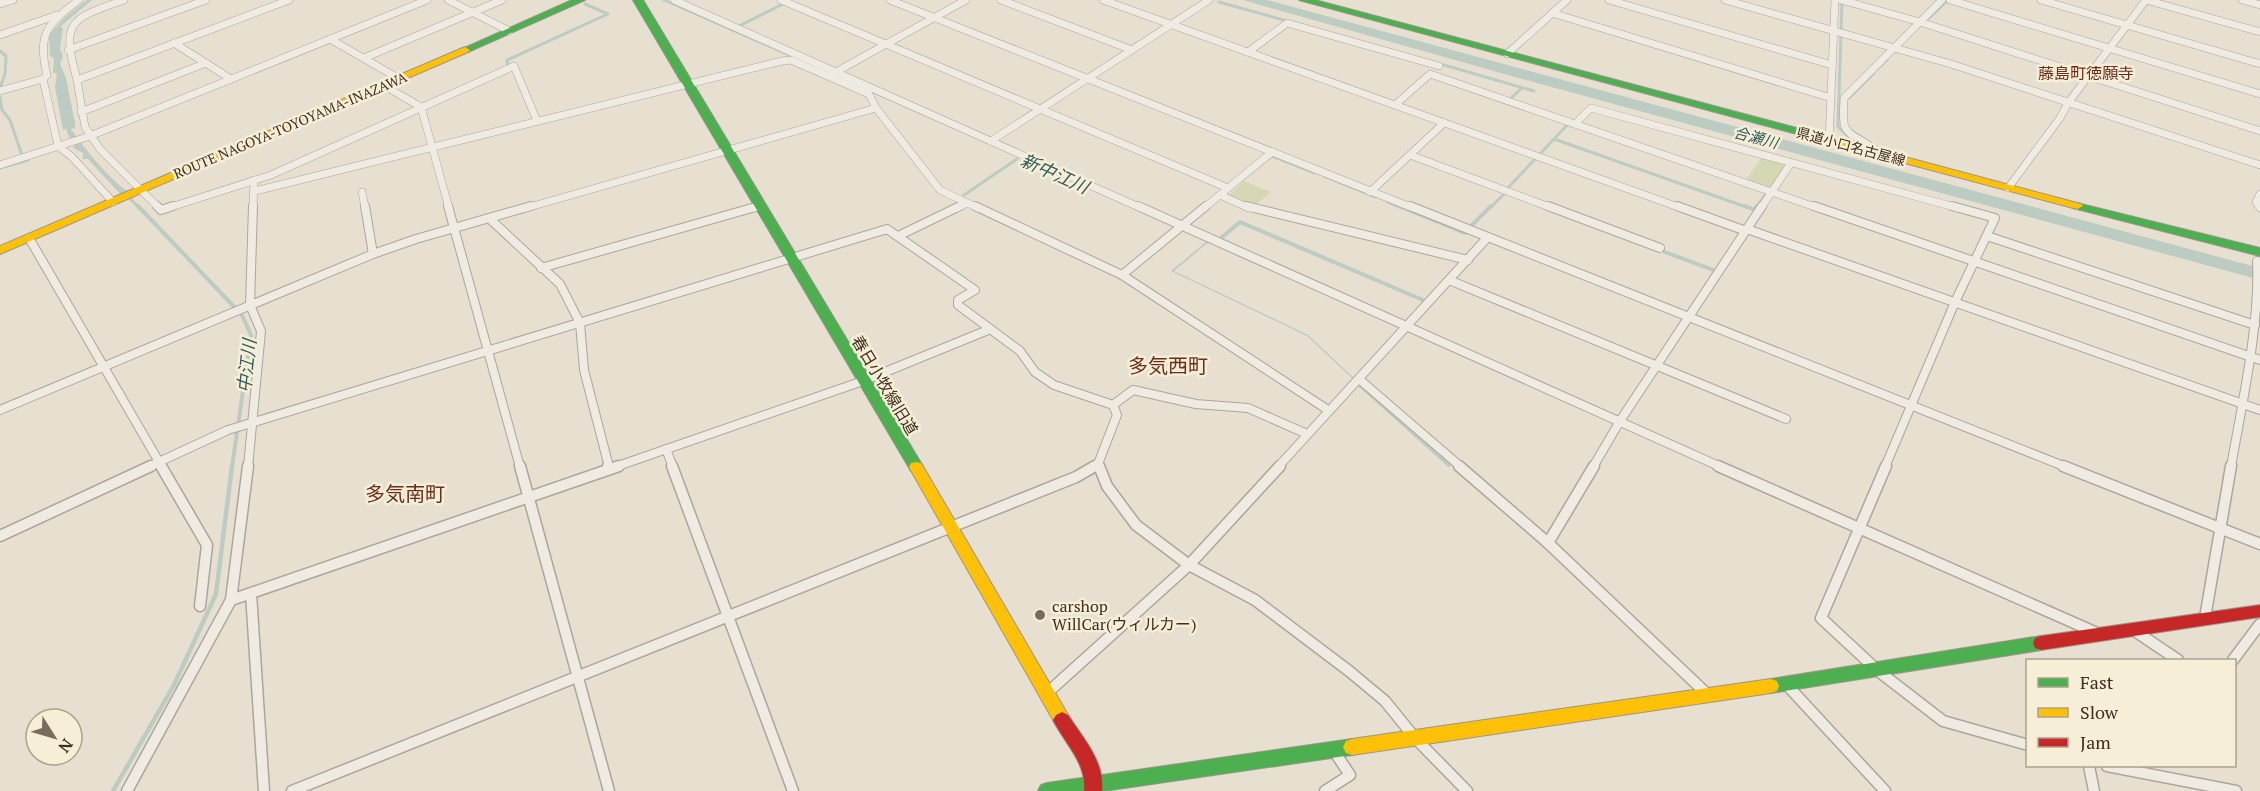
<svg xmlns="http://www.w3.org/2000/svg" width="2260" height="791" font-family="'PT Serif','Noto Sans JP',serif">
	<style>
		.green { fill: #d6d7b3 }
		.water { fill: #bcccc2 }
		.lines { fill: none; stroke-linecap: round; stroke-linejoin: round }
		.stream-far2 { stroke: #bcccc2; stroke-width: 3 }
		.stream-far1 { stroke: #bcccc2; stroke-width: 4 }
		.stream { stroke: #bcccc2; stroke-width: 4.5 }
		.street-far2-casing { stroke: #ada599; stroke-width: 8 }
		.street-far1-casing { stroke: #ada599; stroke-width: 10 }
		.street-casing { stroke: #ada599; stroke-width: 13 }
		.fast-casing { stroke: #9c958a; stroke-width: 2 }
		.slow-casing { stroke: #9c958a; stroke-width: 2 }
		.jam-casing { stroke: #9c958a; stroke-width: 2 }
		.street-far2 { stroke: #efebe3; stroke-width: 7 }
		.street-far1 { stroke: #efebe3; stroke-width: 8 }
		.street { stroke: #efebe3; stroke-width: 10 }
		.fast { fill: #4caf50; fill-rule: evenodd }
		.slow { fill: #ffc107; fill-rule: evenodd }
		.jam { fill: #c62828; fill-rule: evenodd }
		.poi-dot { fill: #786c5e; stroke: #f7eed8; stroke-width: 2 }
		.labels { text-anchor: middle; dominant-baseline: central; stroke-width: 5; stroke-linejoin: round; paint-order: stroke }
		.far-street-label { font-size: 14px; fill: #3d2e20; stroke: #f7eed8 }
		.far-water-label { font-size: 15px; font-style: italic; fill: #2f5d5a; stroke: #f7eed8 }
		.far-quarter-label { font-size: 16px; fill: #6b2e1e; stroke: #f7eed8 }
		.street-label { font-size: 16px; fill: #3d2e20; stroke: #f7eed8 }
		.poi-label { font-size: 16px; fill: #3d2e20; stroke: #f7eed8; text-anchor: start }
		.water-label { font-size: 18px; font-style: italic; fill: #2f5d5a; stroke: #f7eed8 }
		.quarter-label { font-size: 20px; fill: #6b2e1e; stroke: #f7eed8 }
	</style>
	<rect width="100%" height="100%" fill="#e7e0d1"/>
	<!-- green -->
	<g class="green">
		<path d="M1762,157L1786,165L1770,188L1745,181Z"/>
		<path d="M1244,181L1271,192L1253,207L1228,196Z"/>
	</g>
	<!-- water -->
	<g class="water">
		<path d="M87,0H92L60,27L63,28L60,49L63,56L60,64L66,78L75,123V128L71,129C82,146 114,185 131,193L123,197L88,159H83V153L73,148L75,145L70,140L66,129L63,130L55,87L57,73H53L54,58L50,56L49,35L64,18Z"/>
		<path d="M661,0H667L1211,240L1174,271L1308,335L1354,378H1352L1307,336L1171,271L1207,241Z"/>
		<path d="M1243,0H1267L2256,267L2257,279L1522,79Z"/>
	</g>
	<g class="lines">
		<!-- stream-far2 -->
		<g class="stream-far2">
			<path d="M1842,0L1838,127L1850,138L1864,146L1863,148"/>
			<path d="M1219,2L1287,21"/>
			<path d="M1926,21L1947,1"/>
			<path d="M739,26L783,4"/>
			<path d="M0,51L6,56"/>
			<path d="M1444,65L1534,91"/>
			<path d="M508,66L507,60L608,14L585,4"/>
			<path d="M1876,70L1887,60"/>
			<path d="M0,88L5,74L6,58"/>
			<path d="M0,97L2,110L10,120L22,155"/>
			<path d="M1849,98L1874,73"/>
			<path d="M1510,99L1522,88"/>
			<path d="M1852,131L1878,148"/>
			<path d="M1554,139L1568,124L1566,123"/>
			<path d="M1539,155L1554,139L1749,208"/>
			<path d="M1269,158L1272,156L1315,173"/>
			<path d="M0,168L28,160"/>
			<path d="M1324,176L1376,197"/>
			<path d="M1507,189L1536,158"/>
			<path d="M964,195L1017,159"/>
			<path d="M128,196L139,208"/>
			<path d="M1388,202L1402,208"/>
			<path d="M1490,208L1505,193"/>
			<path d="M1756,208L1767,192"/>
		</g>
		<!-- stream-far1 -->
		<g class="stream-far1">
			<path d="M138,206L242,315L251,335L232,467"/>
			<path d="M1399,206L1465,233"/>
			<path d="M1745,206L1755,210L1757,206"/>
			<path d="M1470,227L1491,206"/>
			<path d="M1220,239L1240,222L1423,300"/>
			<path d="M1665,252L1713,270"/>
			<path d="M1360,385L1449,465"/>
		</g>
		<!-- stream -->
		<path class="stream" d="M113,791L174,685L216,594L232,466"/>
		<defs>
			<g id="street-far2">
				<path d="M124,0C69,19 61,21 77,80L289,0"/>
				<path d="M448,0L509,31"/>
				<path d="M674,0L1141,208"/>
				<path d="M781,0L1228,188"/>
				<path d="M890,0L1413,208"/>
				<path d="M1001,0L1132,50"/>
				<path d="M1103,0L1681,208"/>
				<path d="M1609,0L1832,65"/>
				<path d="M1725,0L1951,64L2260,165"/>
				<path d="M1841,0L1920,22L2260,131"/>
				<path d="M1950,0L2260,94"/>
				<path d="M2041,0L2260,64"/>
				<path d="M2146,0L2260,32"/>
				<path d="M2242,0L2260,5"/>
				<path d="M0,4L13,0"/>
				<path d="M1552,13L1831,98"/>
				<path d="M0,35L57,15"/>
				<path d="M330,39L398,78"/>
				<path d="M174,43L231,79"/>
				<path d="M68,50L206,0"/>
				<path d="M1248,52L1287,23L1439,66"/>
				<path d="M1507,54L1567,0"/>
				<path d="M364,58L502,0"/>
				<path d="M834,73L966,0"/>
				<path d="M43,79L58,146L72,157L113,202"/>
				<path d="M77,80L85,127L100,149L159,208"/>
				<path d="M383,85L421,107L449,208"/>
				<path d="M0,91L43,79L47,75C37,34 47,24 79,0"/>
				<path d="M1395,105L1430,74L1818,208"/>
				<path d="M81,112L206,63"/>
				<path d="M1575,124L1591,108L1958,208"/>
				<path d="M991,141L1209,0"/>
				<path d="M1829,141L1835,0"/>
				<path d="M1874,152C1868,139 1851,140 1845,127C1842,118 1844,107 1844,98L1942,0"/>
				<path d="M1410,155L1552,208"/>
				<path d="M0,165L90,136L427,0"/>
				<path d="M2008,188L2060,118L2068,103L2146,0"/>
				<path d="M255,191L782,61L791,60L869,94L876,108"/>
				<path d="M362,192L365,208"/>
				<path d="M1370,192L1444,123"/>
				<path d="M1220,195L1249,208"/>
				<path d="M168,208L271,175L514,66L537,121"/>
				<path d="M253,208L254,180"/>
				<path d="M526,208L876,108L940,190L978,208"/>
				<path d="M754,208L760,206"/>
				<path d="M957,208L967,203"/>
				<path d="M1204,208L1272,152"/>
				<path d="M1761,208L1791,163"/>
				<path d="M2260,208L2256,202L2260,194"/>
			</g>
			<g id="street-far1">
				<path d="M157,206L161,210L173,206"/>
				<path d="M365,206L373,254"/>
				<path d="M448,206L520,467"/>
				<path d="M975,206L1122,275L1328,410"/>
				<path d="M1138,206L1721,467"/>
				<path d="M1246,206L1468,260"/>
				<path d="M1410,206L2066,467"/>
				<path d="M1548,206L1660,248"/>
				<path d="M1677,206L1746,231"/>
				<path d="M1814,206L2260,360"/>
				<path d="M490,219L560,284L580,323L584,370L609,467"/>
				<path d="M1747,229L2260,410"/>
				<path d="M898,236L960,206"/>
				<path d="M1987,236L2255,325"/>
				<path d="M29,238L162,467"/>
				<path d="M541,268L759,206"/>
				<path d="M1122,275L1206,206"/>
				<path d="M1449,280L1786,419"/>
				<path d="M1359,379L1461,467"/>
				<path d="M1113,405L1133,390L1196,404L1248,408L1307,434"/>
				<path d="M0,410L373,254L416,239L531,206"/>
				<path d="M666,449L673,467"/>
				<path d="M148,467L228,430L887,229L975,290L958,300V305L1020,351L1035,372L1054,385L1113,405L1117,415L1098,464L1099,467"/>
				<path d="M248,467L261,331L250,305L253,206"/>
				<path d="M615,467L863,381L988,330"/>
				<path d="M1093,467L1098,464"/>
				<path d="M1278,467L1487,238"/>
				<path d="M1593,467L1620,421L1762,206"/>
				<path d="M1885,467L1955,302L1995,218L1952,206"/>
				<path d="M2231,467C2242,403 2260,325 2257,261L2260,262"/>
			</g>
			<g id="street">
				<path d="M161,466L207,545L200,606"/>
				<path d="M520,466L609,791"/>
				<path d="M608,466L609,468"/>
				<path d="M672,466L793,791"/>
				<path d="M1099,466L1107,486L1136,525L1189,565L1255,600L1349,671L1385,701L1415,738L1467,791"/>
				<path d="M1459,466L1548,543L1707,694"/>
				<path d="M1718,466L2097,633"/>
				<path d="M1886,466L1821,618L1877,670L1943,721L2028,745"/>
				<path d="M2063,466L2260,544"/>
				<path d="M0,536L151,466"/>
				<path d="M1548,543L1594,466"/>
				<path d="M251,594L264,791"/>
				<path d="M231,600L619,466"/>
				<path d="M2205,618L2231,466"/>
				<path d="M2132,629L2178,660"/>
				<path d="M2233,660L2260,624"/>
				<path d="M1786,684L1885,791"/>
				<path d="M1046,694L1189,565L1280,466"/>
				<path d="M2089,766L2094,791"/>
				<path d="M2107,766L2236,791"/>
				<path d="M127,791L231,600L248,466"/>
				<path d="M292,791L1076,477L1095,466"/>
				<path d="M1325,791L1350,775L1334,751"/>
			</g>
			<g id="fast">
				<path d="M572,0H585L468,52L460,50Z"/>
				<path d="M633,0H643L921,463L923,467L921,471H911Z"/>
				<path d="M1299,0H1315L1849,142L1850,144L1849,146H1841Z"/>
				<path d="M2077,203L2260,248V256L2073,208L2071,206Z"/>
				<path d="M2041,636L2047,638L2049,643L2047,648L2041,650L1771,693L1765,691L1763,686L1765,681L1771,679Z"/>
				<path d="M1352,739L1358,741L1361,747L1358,753L1352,755L1104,791H1038L1041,785L1047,783Z"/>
			</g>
			<g id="slow">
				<path d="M465,47L470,50L468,52L0,254V246Z"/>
				<path d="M1845,141L2081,204L2083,206L2077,209L1841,146V142Z"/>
				<path d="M916,462L921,463L1068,715L1071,720L1068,725L1062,728L1056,725L909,467L911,463Z"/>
				<path d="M1771,679L1777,681L1779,686L1777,691L1771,693L1352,755L1346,753L1343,747L1346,741L1352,739Z"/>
			</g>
			<g id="jam">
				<path d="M2260,605V617L2041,650L2035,648L2033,643L2035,638L2041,636Z"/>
				<path d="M1062,712L1068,715C1083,738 1105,762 1102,791H1084C1087,763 1065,744 1053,720L1056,715Z"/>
			</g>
		</defs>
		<!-- street-far2 casing -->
		<use href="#street-far2" class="street-far2-casing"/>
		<!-- street-far1 casing -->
		<use href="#street-far1" class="street-far1-casing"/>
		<!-- street casing -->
		<use href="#street" class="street-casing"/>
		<!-- fast casing -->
		<use href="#fast" class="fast-casing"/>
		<!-- slow casing -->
		<use href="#slow" class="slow-casing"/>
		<!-- jam casing -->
		<use href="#jam" class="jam-casing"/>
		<!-- street-far2 -->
		<use href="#street-far2" class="street-far2"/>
		<!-- street-far1 -->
		<use href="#street-far1" class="street-far1"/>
		<!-- street -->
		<use href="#street" class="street"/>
		<!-- fast -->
		<use href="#fast" class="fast"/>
		<!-- slow -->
		<use href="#slow" class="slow"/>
		<!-- jam -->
		<use href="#jam" class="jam"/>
	</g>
	<!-- markers -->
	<circle class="poi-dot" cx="1040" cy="615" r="6"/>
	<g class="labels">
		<!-- far-street labels -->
		<g class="far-street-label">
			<text transform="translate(290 125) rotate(-23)">ROUTE NAGOYA-TOYOYAMA-INAZAWA</text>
			<text transform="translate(1851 146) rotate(15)">県道小口名古屋線</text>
		</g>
		<!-- far-water labels -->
		<g class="far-water-label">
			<text transform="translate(1756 137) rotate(15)">合瀬川</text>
		</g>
		<!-- far-quarter labels -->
		<g class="far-quarter-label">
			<text x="2086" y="73">藤島町徳願寺</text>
		</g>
		<!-- street labels -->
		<g class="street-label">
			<text transform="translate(885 385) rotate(59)">春日小牧線旧道</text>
		</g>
		<!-- poi labels -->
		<g class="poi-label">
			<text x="1052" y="606">carshop<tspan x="1052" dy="18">WillCar(ウィルカー)</tspan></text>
		</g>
		<!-- water labels -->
		<g class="water-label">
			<text transform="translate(1055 173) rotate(24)">新中江川</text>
			<text transform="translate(246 366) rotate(-84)">中江川</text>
		</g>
		<!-- quarter labels -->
		<g class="quarter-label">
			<text x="1168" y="365">多気西町</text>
			<text x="405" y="493">多気南町</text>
		</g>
	</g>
	<!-- legend -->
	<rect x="2026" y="659" width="210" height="108" fill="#f7eed8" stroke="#ada18e" stroke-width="1.5"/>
	<rect x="2038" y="678" width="30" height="9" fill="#4caf50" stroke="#ada18e" stroke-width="1.5"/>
	<text x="2080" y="689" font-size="18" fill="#3d2e20">Fast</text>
	<rect x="2038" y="708" width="30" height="9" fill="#ffc107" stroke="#ada18e" stroke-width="1.5"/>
	<text x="2080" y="719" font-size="18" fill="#3d2e20">Slow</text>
	<rect x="2038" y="738" width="30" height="9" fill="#c62828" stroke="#ada18e" stroke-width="1.5"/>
	<text x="2080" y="749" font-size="18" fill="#3d2e20">Jam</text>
	<!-- north arrow -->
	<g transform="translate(54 737) rotate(127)"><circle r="28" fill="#f7eed8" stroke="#ada18e" stroke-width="1.5"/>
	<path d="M0-4.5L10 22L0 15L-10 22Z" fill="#786c5e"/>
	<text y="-9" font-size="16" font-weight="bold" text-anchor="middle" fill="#3d2e20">N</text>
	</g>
</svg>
